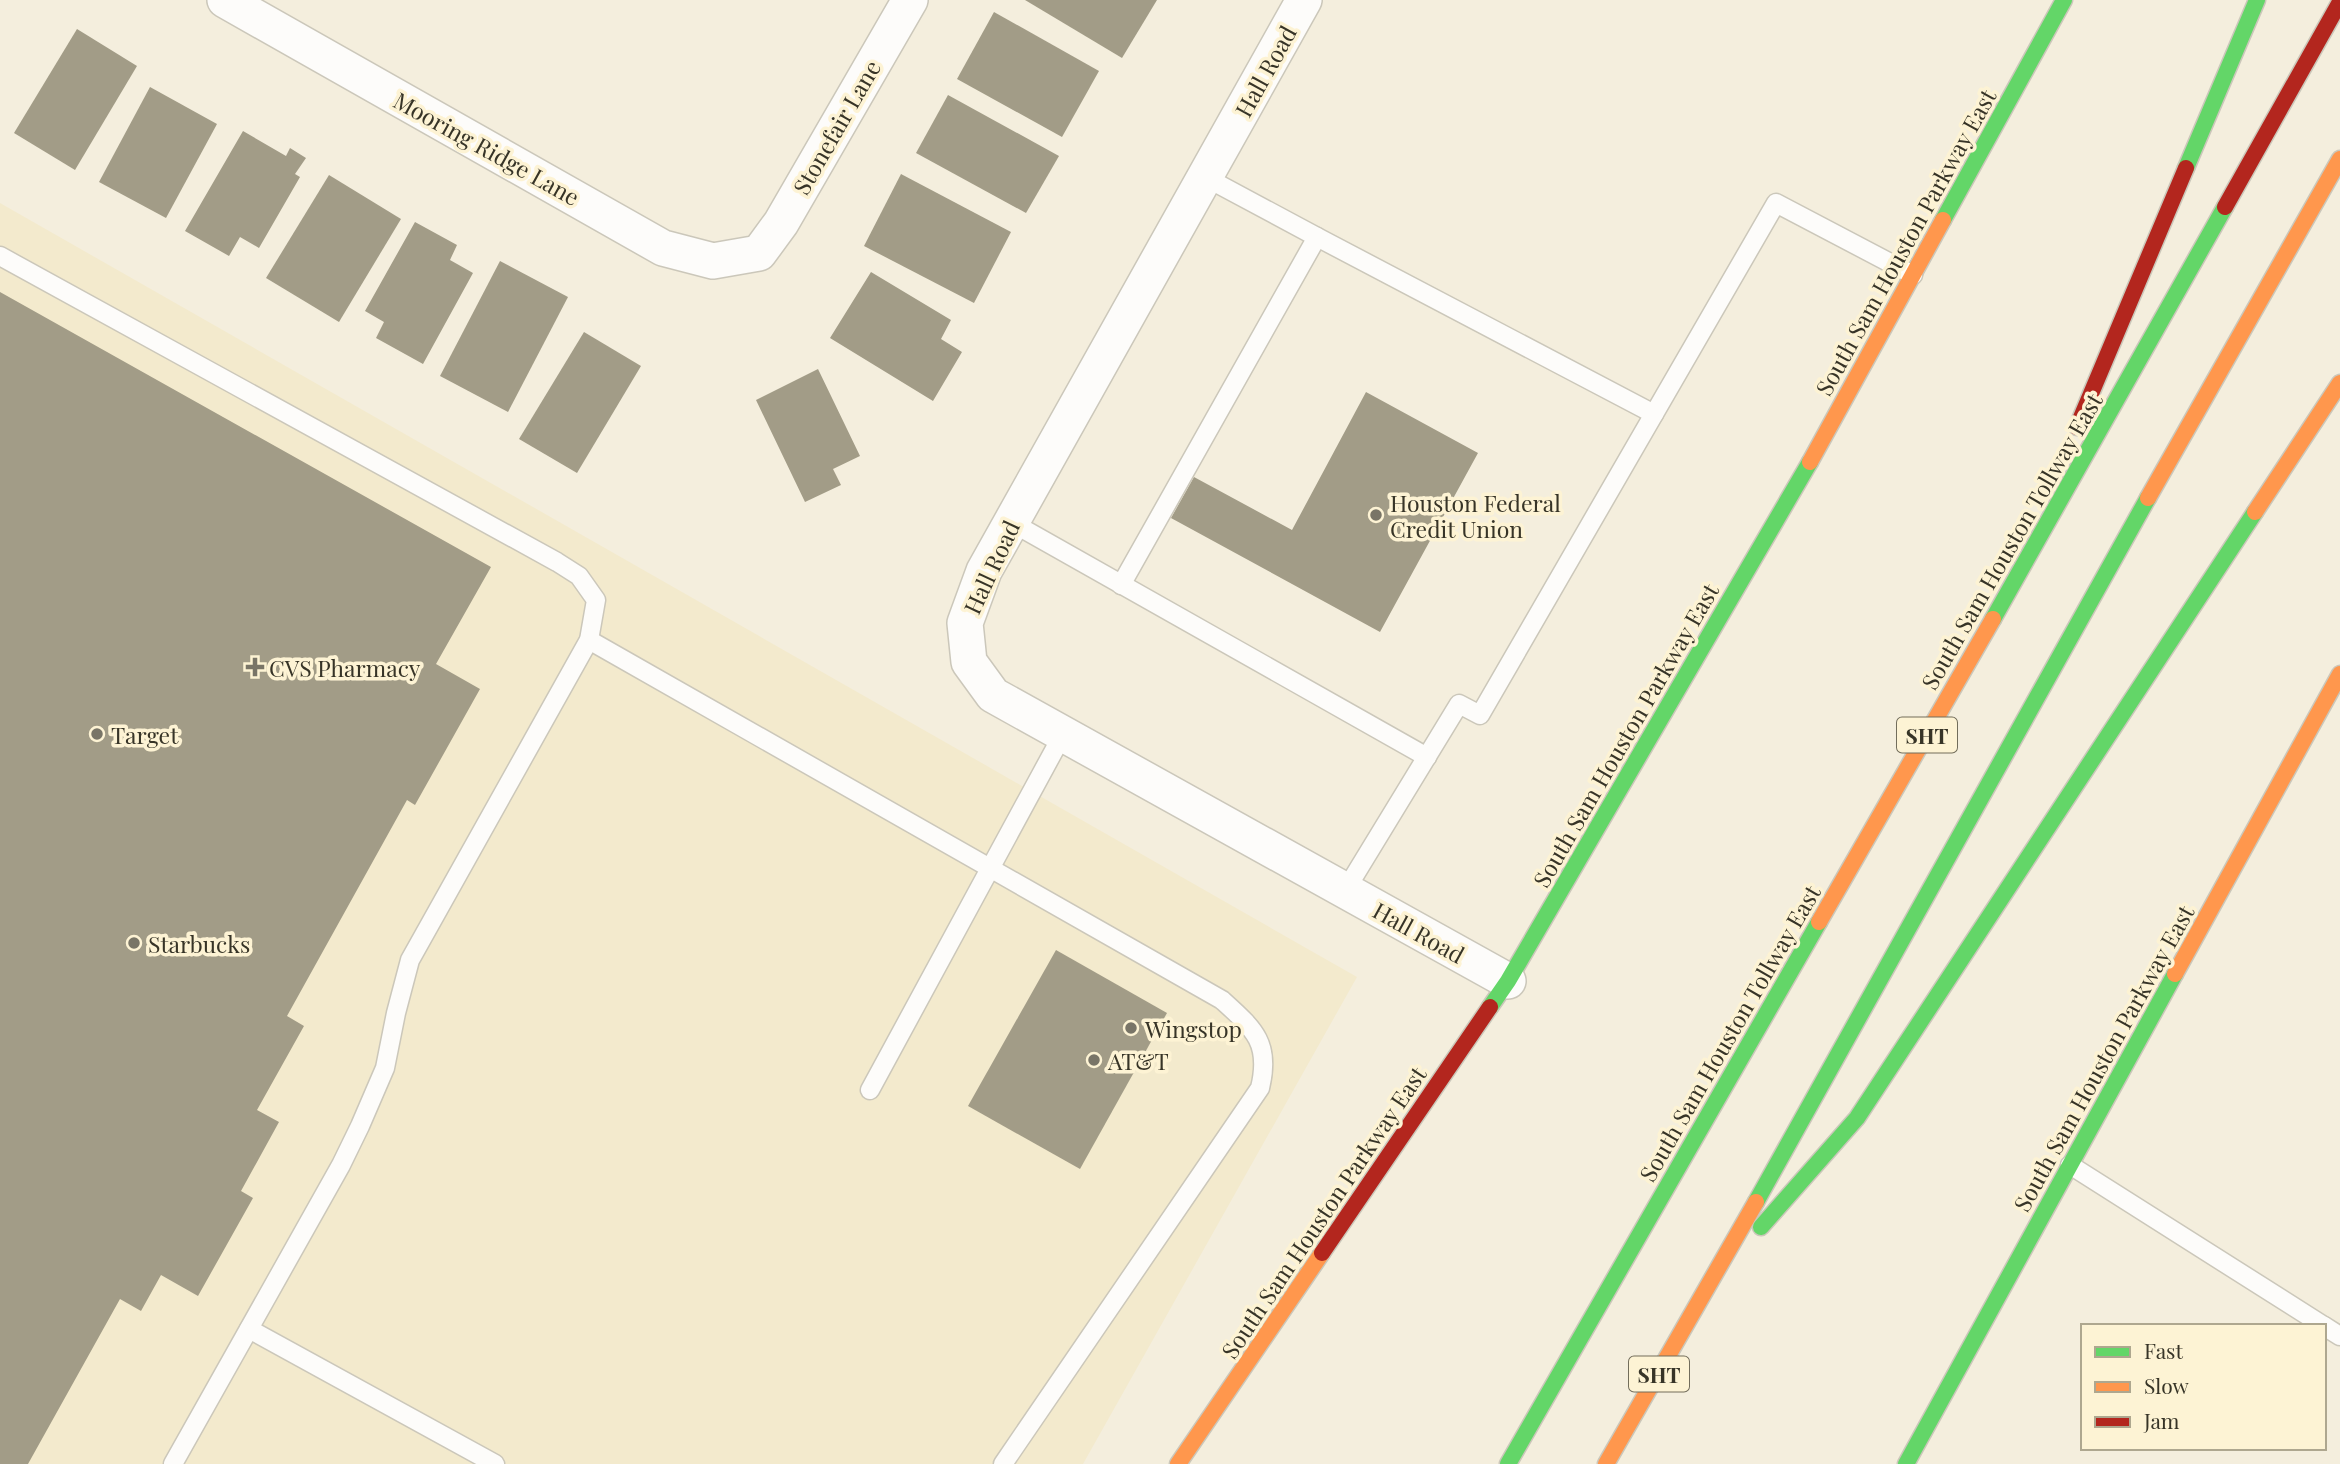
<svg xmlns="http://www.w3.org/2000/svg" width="2340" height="1464" font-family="'Playfair Display',serif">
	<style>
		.built { fill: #f3eacd }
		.building { fill: #a29c87 }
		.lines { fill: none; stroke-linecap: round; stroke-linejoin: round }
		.lane-casing { stroke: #cbc7ba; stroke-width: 21 }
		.street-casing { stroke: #cbc7ba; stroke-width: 38 }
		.fast-casing { stroke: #cbc7ba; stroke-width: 19 }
		.slow-casing { stroke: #cbc7ba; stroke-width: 19 }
		.jam-casing { stroke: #cbc7ba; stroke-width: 19 }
		.lane { stroke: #fdfcfa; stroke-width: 18 }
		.street { stroke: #fdfcfa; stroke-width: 35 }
		.fast { stroke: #63d668; stroke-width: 16 }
		.slow { stroke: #ff974d; stroke-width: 16 }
		.jam { stroke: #b3261e; stroke-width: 16 }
		.poi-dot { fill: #797567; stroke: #fdf3d4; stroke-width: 2.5 }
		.labels { text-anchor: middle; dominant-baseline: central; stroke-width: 7; stroke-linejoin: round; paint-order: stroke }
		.shield { fill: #fdf3d4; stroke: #726d5b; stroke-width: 2 }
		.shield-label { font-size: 21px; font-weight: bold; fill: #373427 }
		.street-label { font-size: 23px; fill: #373427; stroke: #fdf3d4 }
		.poi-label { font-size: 23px; fill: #373427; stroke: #fdf3d4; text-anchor: start }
	</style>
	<rect width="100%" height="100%" fill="#f4eedd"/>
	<!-- built -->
	<path class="built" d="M0,203L1357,977L1083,1464H0Z"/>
	<!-- building -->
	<g class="building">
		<path d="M1025,0H1157L1122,58Z"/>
		<path d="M994,12L1099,71L1062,137L957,79Z"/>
		<path d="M77,29L137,66L75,170L14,133Z"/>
		<path d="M150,87L217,124L166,218L99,182Z"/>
		<path d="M948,95L1059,156L1026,213L916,153Z"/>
		<path d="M243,131L286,156L290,148L306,158L295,174L300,177L259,248L240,237L229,256L185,231Z"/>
		<path d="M901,174L1011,232L974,303L864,246Z"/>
		<path d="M329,175L401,219L339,322L266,278Z"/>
		<path d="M415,222L457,245L450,260L473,273L423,364L376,338L384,322L365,311Z"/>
		<path d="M500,261L568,297L508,412L440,376Z"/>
		<path d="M871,272L951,320L941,339L962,352L933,401L830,338Z"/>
		<path d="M0,292L491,567L436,664L480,689L415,805L407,800L287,1016L304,1026L257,1110L279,1122L241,1191L253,1198L198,1296L161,1275L141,1311L120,1299L28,1464H0Z"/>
		<path d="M584,332L641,366L577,473L519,439Z"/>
		<path d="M818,369L860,456L833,469L841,485L805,502L756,400Z"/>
		<path d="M1366,392L1478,453L1380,632L1171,518L1194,477L1292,530Z"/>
		<path d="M1056,950L1167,1013L1080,1169L968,1106Z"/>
	</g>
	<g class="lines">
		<defs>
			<g id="lane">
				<path d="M1317,237L1654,414"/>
				<path d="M0,256L557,562L579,576L596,600L589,640L410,960L396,1013L385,1068L360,1126L341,1165L173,1464"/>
				<path d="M1011,522L1427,757"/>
				<path d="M1121,585L1317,237L1205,177"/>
				<path d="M589,640L1222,1000C1254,1029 1271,1043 1260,1088L1003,1464"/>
				<path d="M1345,891L1459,704L1480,715L1776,203L1913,275"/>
				<path d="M870,1090L1063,734"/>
				<path d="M2070,1165L2324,1326"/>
				<path d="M2324,1326L2340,1336"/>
				<path d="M249,1329L495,1464"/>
			</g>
			<g id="street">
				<path d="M225,0L663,248L713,261L759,253L781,223L910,0"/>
				<path d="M1304,0L984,571L965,623L969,662L993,695L1508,981"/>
			</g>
			<g id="fast">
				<path d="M2186,168L2257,0"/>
				<path d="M1943,220L2064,0"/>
				<path d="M1993,619L2225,207"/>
				<path d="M1490,1007L1508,981L1810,462"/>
				<path d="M1756,1202L2148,498"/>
				<path d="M1761,1227L1857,1118L2255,512"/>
				<path d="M1508,1464L1819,922"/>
				<path d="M1906,1464L2175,974"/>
			</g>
			<g id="slow">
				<path d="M1810,462L1943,220"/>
				<path d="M2148,498L2340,159"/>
				<path d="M2255,512L2340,383"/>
				<path d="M1819,922L1993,619"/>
				<path d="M2175,974L2340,674"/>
				<path d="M1178,1464L1322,1253"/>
				<path d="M1606,1464L1756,1202"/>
			</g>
			<g id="jam">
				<path d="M2225,207L2340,2"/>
				<path d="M2077,427L2186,168"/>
				<path d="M1322,1253L1490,1007"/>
			</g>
		</defs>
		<!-- lane casing -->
		<use href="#lane" class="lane-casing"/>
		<!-- street casing -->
		<use href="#street" class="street-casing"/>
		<!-- fast casing -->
		<use href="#fast" class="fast-casing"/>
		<!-- slow casing -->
		<use href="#slow" class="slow-casing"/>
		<!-- jam casing -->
		<use href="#jam" class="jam-casing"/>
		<!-- lane -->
		<use href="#lane" class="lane"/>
		<!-- street -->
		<use href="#street" class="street"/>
		<!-- fast -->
		<use href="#fast" class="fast"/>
		<!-- slow -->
		<use href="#slow" class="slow"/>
		<!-- jam -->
		<use href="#jam" class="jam"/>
	</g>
	<!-- markers -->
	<g class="poi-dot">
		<circle cx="1376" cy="515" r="7"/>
		<path d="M251.5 656.5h7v7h7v7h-7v7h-7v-7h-7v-7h7z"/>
		<circle cx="97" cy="734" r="7"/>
		<circle cx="134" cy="943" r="7"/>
		<circle cx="1131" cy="1028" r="7"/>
		<circle cx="1094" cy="1060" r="7"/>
	</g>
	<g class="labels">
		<!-- shield labels -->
		<g class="shield">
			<rect x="1897" y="717.5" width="60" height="35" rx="5"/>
			<rect x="1629" y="1356.5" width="60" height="35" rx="5"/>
		</g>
		<g class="shield-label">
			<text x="1927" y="735">SHT</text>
			<text x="1659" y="1374">SHT</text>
		</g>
		<!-- street labels -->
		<g class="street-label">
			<text transform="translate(1265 71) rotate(-61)">Hall Road</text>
			<text transform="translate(836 127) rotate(-60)">Stonefair Lane</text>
			<text transform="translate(487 148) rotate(29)">Mooring Ridge Lane</text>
			<text transform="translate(1905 242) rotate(-61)">South Sam Houston Parkway East</text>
			<text transform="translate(2011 541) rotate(-60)">South Sam Houston Tollway East</text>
			<text transform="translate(991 567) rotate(-65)">Hall Road</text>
			<text transform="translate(1625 735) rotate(-60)">South Sam Houston Parkway East</text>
			<text transform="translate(1419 932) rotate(29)">Hall Road</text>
			<text transform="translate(1729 1033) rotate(-60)">South Sam Houston Tollway East</text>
			<text transform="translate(2103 1058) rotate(-61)">South Sam Houston Parkway East</text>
			<text transform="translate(1323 1212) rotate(-56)">South Sam Houston Parkway East</text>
		</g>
		<!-- poi labels -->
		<g class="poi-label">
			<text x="1390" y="502">Houston Federal<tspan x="1390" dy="26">Credit Union</tspan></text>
			<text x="269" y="667">CVS Pharmacy</text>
			<text x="111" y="734">Target</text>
			<text x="148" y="943">Starbucks</text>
			<text x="1145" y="1028">Wingstop</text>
			<text x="1108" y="1060">AT&amp;T</text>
		</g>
	</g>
	<!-- legend -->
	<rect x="2081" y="1324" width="245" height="126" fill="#fdf3d4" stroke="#aea78f" stroke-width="2"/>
	<rect x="2095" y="1347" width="35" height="10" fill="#63d668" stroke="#aea78f" stroke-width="2"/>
	<text x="2144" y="1359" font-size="21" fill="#373427">Fast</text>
	<rect x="2095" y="1382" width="35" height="10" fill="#ff974d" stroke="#aea78f" stroke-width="2"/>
	<text x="2144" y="1394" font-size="21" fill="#373427">Slow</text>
	<rect x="2095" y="1417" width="35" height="10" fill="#b3261e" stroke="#aea78f" stroke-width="2"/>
	<text x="2144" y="1429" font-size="21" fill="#373427">Jam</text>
</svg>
